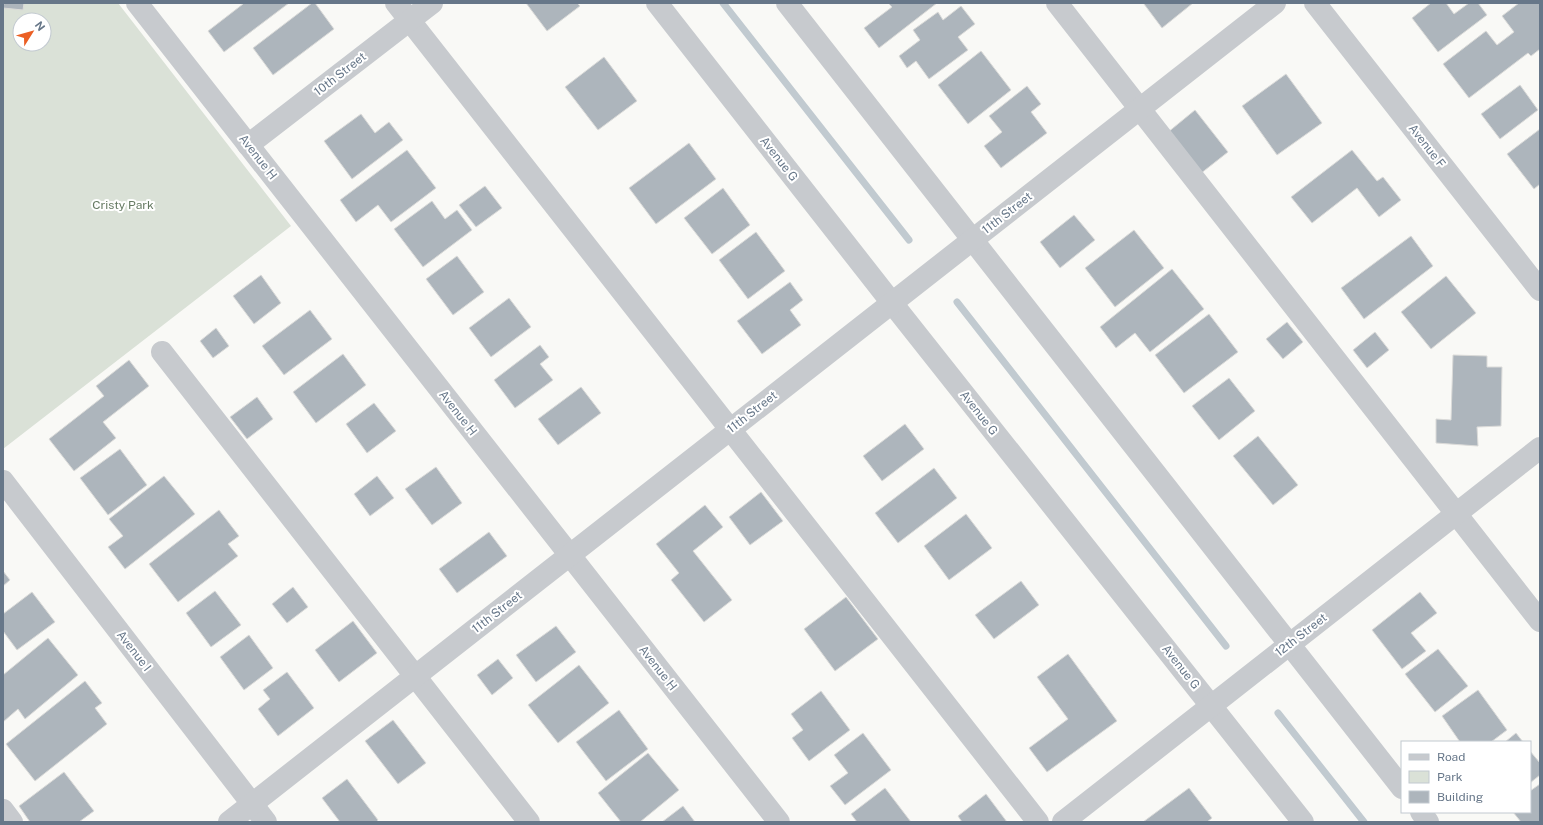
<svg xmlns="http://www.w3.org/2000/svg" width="1543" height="825" font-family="'Public Sans',sans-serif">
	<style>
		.green { fill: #dae1d7; fill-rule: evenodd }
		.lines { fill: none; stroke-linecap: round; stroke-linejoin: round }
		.stream { stroke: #c1cad0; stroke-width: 7 }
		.building { fill: #adb5bc; stroke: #dbdbd9 }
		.minor { stroke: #c7cace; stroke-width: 22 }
		.labels { text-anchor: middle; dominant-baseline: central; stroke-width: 4; stroke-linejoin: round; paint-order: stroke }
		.street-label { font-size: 12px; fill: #677789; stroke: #fff }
		.park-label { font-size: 12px; fill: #657a62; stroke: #fff }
	</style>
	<rect width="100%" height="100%" fill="#f9f9f6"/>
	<!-- green -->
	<path class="green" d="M3,3H118L291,226L3,449ZM20,20H44V44H20Z"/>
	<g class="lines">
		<!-- stream -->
		<g class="stream">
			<path d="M723,3L909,240"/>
			<path d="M957,302L1226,646"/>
			<path d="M1278,713L1364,822"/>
		</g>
	</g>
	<!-- building -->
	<g class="building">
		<path d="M4,3H24L23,10L3,8Z"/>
		<path d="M242,3H289L224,52L208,31L243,4Z"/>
		<path d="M312,3H315L334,29L273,75L253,48Z"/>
		<path d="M526,3H577L580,6L547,31Z"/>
		<path d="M888,3H937L879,48L864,28L892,7Z"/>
		<path d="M1145,3H1193L1162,28L1144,4Z"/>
		<path d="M1431,3H1446L1454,14L1469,3H1478L1487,15L1438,52L1412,18Z"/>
		<path d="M1519,3H1540V49L1531,56L1528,53L1469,98L1443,64L1486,31L1497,45L1514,32L1502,16Z"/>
		<path d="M961,6L975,24L958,37L968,50L929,79L916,61L907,68L899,56L920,40L913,30L938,12L943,20Z"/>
		<path d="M981,51L1011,90L968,124L938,85Z"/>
		<path d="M604,57L637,101L598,130L565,87Z"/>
		<path d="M1286,74L1322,123L1277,155L1242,106Z"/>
		<path d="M1520,85L1538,110L1500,139L1481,114Z"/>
		<path d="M1027,86L1041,104L1031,112L1047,133L1001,168L984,146L1002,132L989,116Z"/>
		<path d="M1195,110L1228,152L1200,174L1167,133Z"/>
		<path d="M361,114L375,133L389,122L403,140L352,179L324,141Z"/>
		<path d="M1540,129V184L1534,189L1507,154Z"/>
		<path d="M689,143L716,179L656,224L629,188Z"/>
		<path d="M407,150L436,188L391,222L378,205L356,222L340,200Z"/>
		<path d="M1352,150L1377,181L1383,177L1401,200L1379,217L1357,188L1312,223L1291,197Z"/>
		<path d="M485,186L502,208L476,227L459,205Z"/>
		<path d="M723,188L750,225L712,254L684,218Z"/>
		<path d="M432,201L445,219L457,210L472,230L423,267L394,229Z"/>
		<path d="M1074,215L1095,240L1060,268L1040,242Z"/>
		<path d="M1134,230L1164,268L1115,307L1085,268Z"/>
		<path d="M756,232L785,271L748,299L719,260Z"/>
		<path d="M1411,236L1433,266L1364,319L1341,288Z"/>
		<path d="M457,256L484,292L453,315L426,279Z"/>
		<path d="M1172,269L1204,309L1150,352L1135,333L1116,348L1100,327Z"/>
		<path d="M261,275L281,303L254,324L233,296Z"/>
		<path d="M1446,276L1476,313L1431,349L1401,312Z"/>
		<path d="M790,282L803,300L790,310L801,325L762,354L737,321Z"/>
		<path d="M509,298L531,327L491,357L469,328Z"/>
		<path d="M310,310L332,339L284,375L262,346Z"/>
		<path d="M1209,314L1238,352L1184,393L1155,355Z"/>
		<path d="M1287,322L1303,342L1283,359L1266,339Z"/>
		<path d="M216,328L229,346L213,358L200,341Z"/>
		<path d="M1375,332L1389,350L1367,368L1353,350Z"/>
		<path d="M540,345L549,357L540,364L553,380L515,408L494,380Z"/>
		<path d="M343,354L366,385L316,423L293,392Z"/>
		<path d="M1453,355L1487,356V367H1502L1501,426L1477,427L1478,446L1436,443V419L1451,420Z"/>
		<path d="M129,360L149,386L103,422L116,438L74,471L49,439L104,396L96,386Z"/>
		<path d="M1229,378L1255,411L1219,440L1192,406Z"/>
		<path d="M581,387L601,413L558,445L538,419Z"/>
		<path d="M257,397L273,419L247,439L230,417Z"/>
		<path d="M374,403L396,431L367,453L346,424Z"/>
		<path d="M905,424L924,449L882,481L863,456Z"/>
		<path d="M1258,436L1298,485L1273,505L1233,456Z"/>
		<path d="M120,449L147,485L108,515L80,478Z"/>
		<path d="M436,467L462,503L432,525L405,489Z"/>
		<path d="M934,468L957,498L898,543L875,513Z"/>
		<path d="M164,476L195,514L125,569L108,547L123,536L109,519Z"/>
		<path d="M377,476L394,498L370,516L354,494Z"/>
		<path d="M761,492L783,521L750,545L729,517Z"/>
		<path d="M705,505L723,527L693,551L732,600L704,622L671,580L679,573L656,544Z"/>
		<path d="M219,510L239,536L228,544L238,556L178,602L149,564Z"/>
		<path d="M966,514L992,548L949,580L924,546Z"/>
		<path d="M489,532L507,556L457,593L439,569Z"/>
		<path d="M3,571L10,580L3,586Z"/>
		<path d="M1021,581L1039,605L994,639L975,615Z"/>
		<path d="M293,587L308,607L287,623L272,604Z"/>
		<path d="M215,591L241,625L211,647L186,613Z"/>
		<path d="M32,592L55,622L17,650L3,631V614Z"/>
		<path d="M1420,592L1437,613L1411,633L1426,651L1402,669L1372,630Z"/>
		<path d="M846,597L878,639L835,671L804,629Z"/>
		<path d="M353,621L377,653L339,682L315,650Z"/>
		<path d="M556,626L576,652L536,682L516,655Z"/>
		<path d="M249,635L273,668L244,690L220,657Z"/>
		<path d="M48,638L78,675L25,719L18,709L3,722V675Z"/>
		<path d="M1438,649L1468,686L1435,712L1405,674Z"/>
		<path d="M1068,654L1117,721L1047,772L1029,748L1068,719L1037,677Z"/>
		<path d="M498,659L513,678L492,695L477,675Z"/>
		<path d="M579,665L609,703L558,743L528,705Z"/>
		<path d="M287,672L314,708L278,736L258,709L270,699L263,690Z"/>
		<path d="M85,681L102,703L95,708L107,724L35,781L6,744Z"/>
		<path d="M1478,690L1507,730L1491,742H1460L1442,716Z"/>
		<path d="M821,691L850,730L809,761L792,738L803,730L791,714Z"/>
		<path d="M619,710L648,749L606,781L576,742Z"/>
		<path d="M393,720L426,763L398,784L365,741Z"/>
		<path d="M863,733L891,770L845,805L830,786L848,773L834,755Z"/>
		<path d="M1516,733L1523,742H1505Z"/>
		<path d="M1530,751L1540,763V775L1530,783Z"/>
		<path d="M648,753L679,790L640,822H621L598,793Z"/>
		<path d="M64,772L94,811L79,822H30L19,806Z"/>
		<path d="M347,779L378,820L376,822H340L322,798Z"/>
		<path d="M1540,784V822H1521L1513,812H1530V791Z"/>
		<path d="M885,788L911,822H857L851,814Z"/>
		<path d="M1189,788L1212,818L1207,822H1143Z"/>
		<path d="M986,794L1007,822H962L958,816Z"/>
		<path d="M683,806L695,822H662Z"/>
	</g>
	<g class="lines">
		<!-- minor -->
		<g class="minor">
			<path d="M137,3L779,822"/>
			<path d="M396,3L1038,822"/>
			<path d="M657,3L892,303L1303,822"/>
			<path d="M787,3L1402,788"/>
			<path d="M1057,3L1540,621"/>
			<path d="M1315,3L1540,290"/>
			<path d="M248,145L432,3"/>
			<path d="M162,352L529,822"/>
			<path d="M3,481L266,822"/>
			<path d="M3,810L12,822"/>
			<path d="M1421,812L1428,822"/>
			<path d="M229,822L1275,3"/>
			<path d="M1063,822L1540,448"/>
		</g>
	</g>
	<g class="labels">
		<!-- street labels -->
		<g class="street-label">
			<text transform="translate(340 74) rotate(-38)">10th Street</text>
			<text transform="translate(1427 146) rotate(52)">Avenue F</text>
			<text transform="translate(258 157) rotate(52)">Avenue H</text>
			<text transform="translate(779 159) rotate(52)">Avenue G</text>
			<text transform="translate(1007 213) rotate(-38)">11th Street</text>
			<text transform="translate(752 412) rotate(-38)">11th Street</text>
			<text transform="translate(458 413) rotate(52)">Avenue H</text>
			<text transform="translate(979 413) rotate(52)">Avenue G</text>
			<text transform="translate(497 612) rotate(-38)">11th Street</text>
			<text transform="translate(1301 635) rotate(-38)">12th Street</text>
			<text transform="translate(134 651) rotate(52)">Avenue I</text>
			<text transform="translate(1181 667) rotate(52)">Avenue G</text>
			<text transform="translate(658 668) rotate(52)">Avenue H</text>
		</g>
		<!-- park labels -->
		<g class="park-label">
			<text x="123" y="205">Cristy Park</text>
		</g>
	</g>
	<!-- border -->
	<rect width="1543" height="825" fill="none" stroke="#677789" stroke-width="8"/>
	<!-- legend -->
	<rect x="1401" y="741" width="130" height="72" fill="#ffffff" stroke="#c2c9d0"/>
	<rect x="1409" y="754" width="20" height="6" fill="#c7cace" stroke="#c2c9d0"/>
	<text x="1437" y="761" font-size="12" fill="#677789">Road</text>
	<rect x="1409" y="771" width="20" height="12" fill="#dae1d7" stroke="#c2c9d0"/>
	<text x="1437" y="781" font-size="12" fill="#677789">Park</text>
	<rect x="1409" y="791" width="20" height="12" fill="#adb5bc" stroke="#c2c9d0"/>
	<text x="1437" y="801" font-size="12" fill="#677789">Building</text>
	<!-- north arrow -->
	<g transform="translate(32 32) rotate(53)"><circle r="19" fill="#ffffff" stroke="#c2c9d0"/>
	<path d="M0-3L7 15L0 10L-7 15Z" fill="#eb5f24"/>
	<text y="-6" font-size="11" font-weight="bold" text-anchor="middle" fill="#677789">N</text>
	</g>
</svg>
